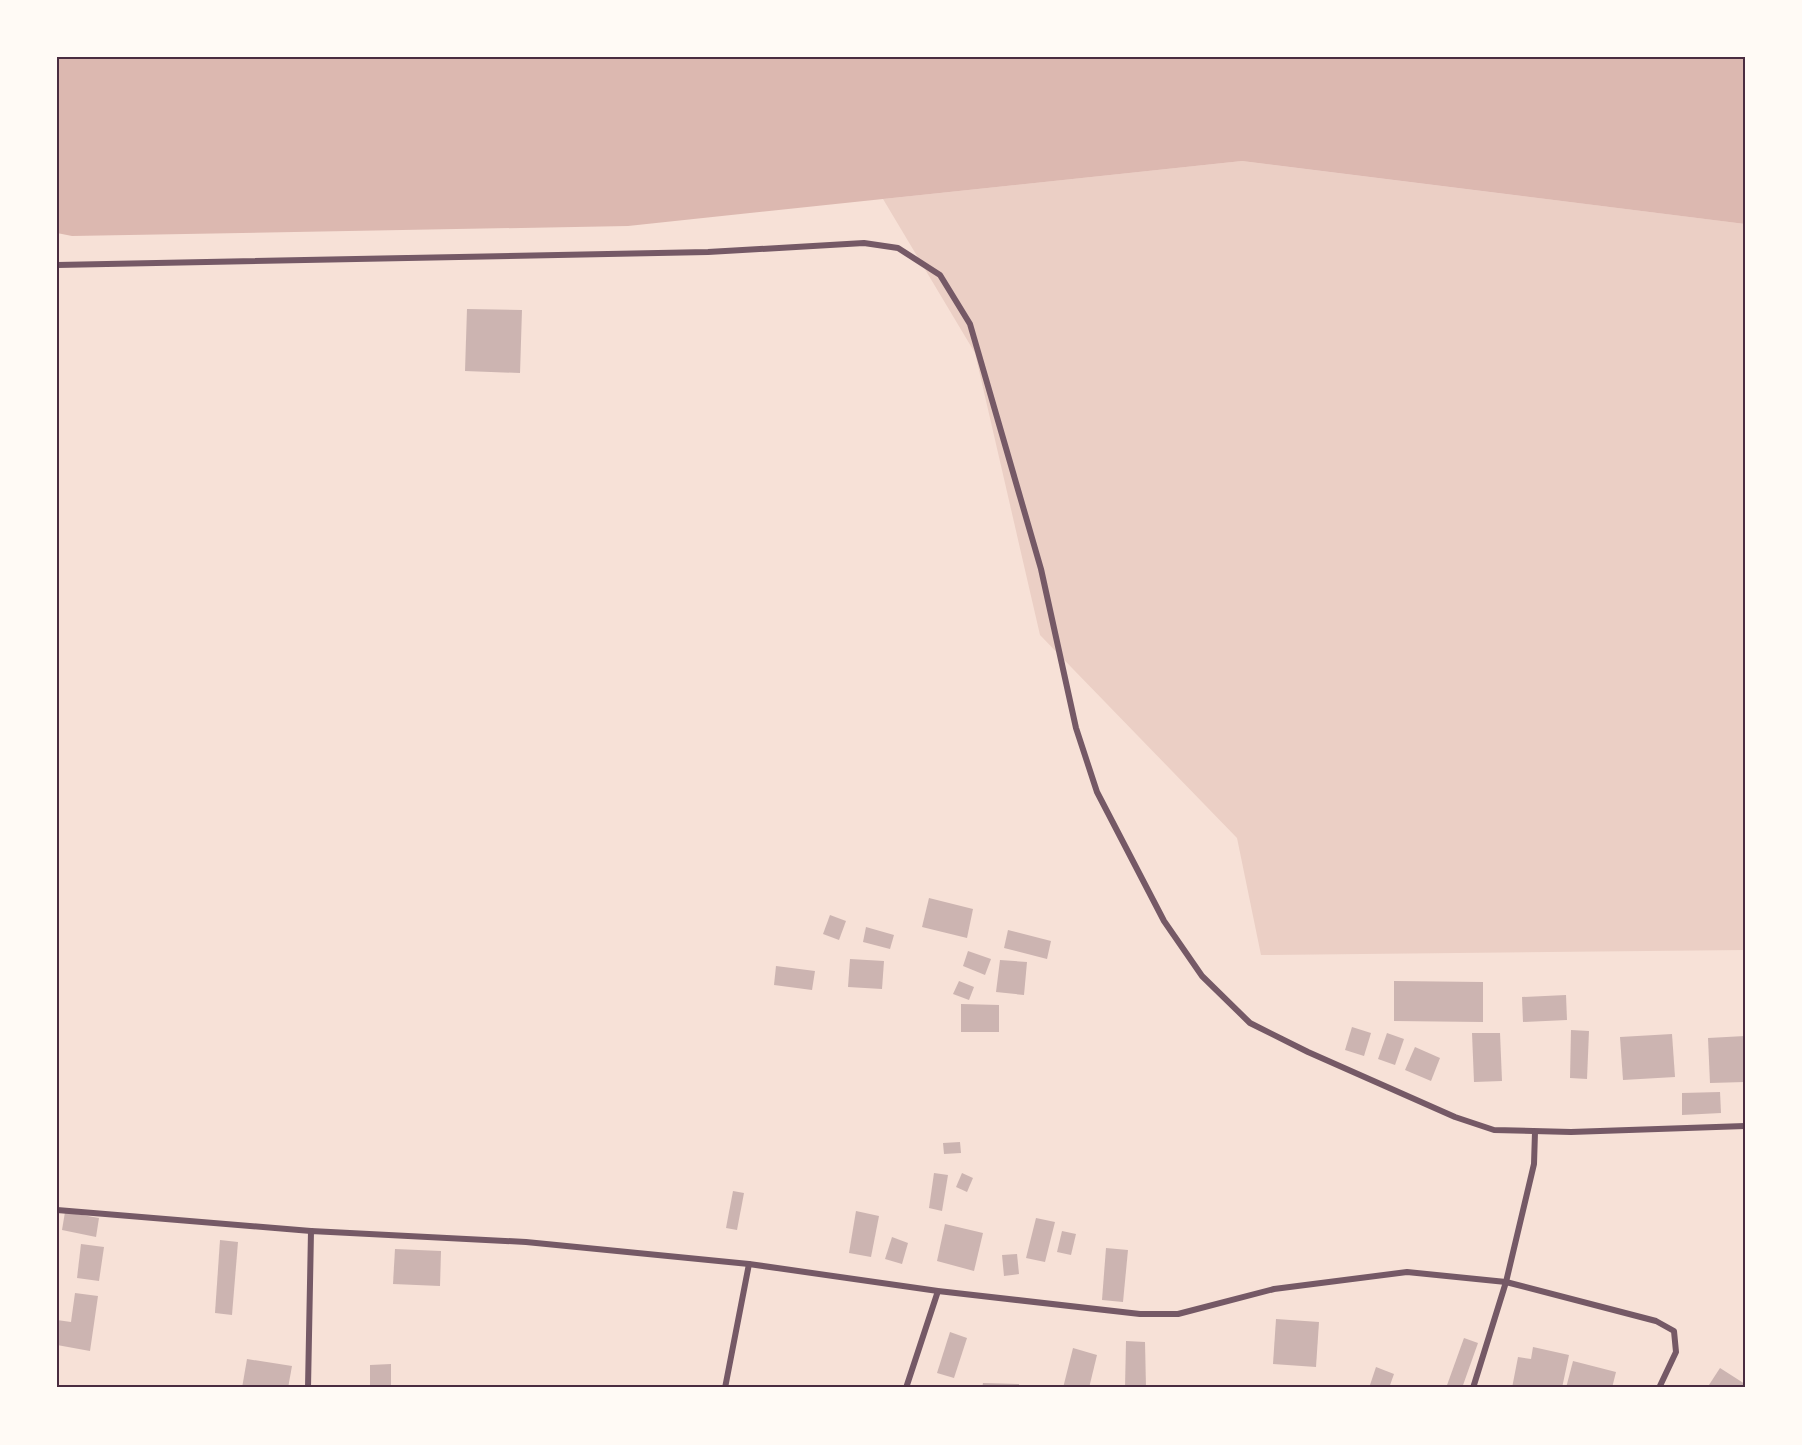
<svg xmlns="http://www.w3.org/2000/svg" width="1802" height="1445" font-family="Arial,sans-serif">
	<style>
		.green { fill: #ebcfc5 }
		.water { fill: #dcb8b0 }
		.building { fill: #ccb4b1 }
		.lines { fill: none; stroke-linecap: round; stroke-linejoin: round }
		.minor { stroke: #755966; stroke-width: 6 }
		.neatline { fill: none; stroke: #4a2c40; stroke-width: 2 }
	</style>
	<rect width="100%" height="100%" fill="#f7e1d7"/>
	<!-- green -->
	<path class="green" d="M1242,161L1745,224V950L1261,955L1237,838L1040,635L975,353L883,199Z"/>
	<!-- water -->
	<path class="water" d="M57,57H1745V224L1242,161L628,226L72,236L57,233Z"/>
	<!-- building -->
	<g class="building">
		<path d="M467,309L522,310L520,373L465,371Z"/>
		<path d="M929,898L973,909L967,938L922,927Z"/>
		<path d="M830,915L846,921L839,940L823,934Z"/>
		<path d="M866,927L894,935L890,949L863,942Z"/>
		<path d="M1008,930L1051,941L1047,959L1004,948Z"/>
		<path d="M968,951L991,959L985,975L963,966Z"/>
		<path d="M850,959L884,961L882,989L848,987Z"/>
		<path d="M1000,960L1027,962L1024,995L996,992Z"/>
		<path d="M776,966L815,971L812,990L774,985Z"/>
		<path d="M959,981L974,987L969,1000L953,994Z"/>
		<path d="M1394,981L1483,982V1022L1394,1021Z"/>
		<path d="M1566,995L1567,1020L1523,1022L1522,997Z"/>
		<path d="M961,1004L999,1005V1032H961Z"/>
		<path d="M1352,1027L1371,1033L1364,1056L1345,1050Z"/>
		<path d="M1571,1030L1589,1031L1587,1079L1570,1078Z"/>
		<path d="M1387,1033L1404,1039L1395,1065L1378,1059Z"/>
		<path d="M1472,1033H1500L1502,1081L1474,1082Z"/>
		<path d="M1672,1034L1675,1077L1623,1080L1620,1037Z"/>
		<path d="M1745,1036V1082L1710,1083L1708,1038Z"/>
		<path d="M1415,1047L1440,1058L1431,1081L1405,1070Z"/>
		<path d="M1720,1092L1721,1113L1682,1115V1093Z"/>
		<path d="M960,1142L961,1153L944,1154L943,1143Z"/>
		<path d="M934,1173L948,1175L942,1211L929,1208Z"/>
		<path d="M962,1173L973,1178L967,1192L956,1187Z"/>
		<path d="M733,1191L744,1193L737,1230L726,1228Z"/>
		<path d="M856,1211L879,1216L871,1257L849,1253Z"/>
		<path d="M65,1212L99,1218L96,1237L62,1230Z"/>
		<path d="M1036,1218L1055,1222L1045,1262L1026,1258Z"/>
		<path d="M945,1224L983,1233L974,1271L937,1261Z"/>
		<path d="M1062,1231L1076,1234L1071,1255L1057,1252Z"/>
		<path d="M892,1237L908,1243L902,1264L885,1259Z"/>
		<path d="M220,1240L238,1242L232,1315L215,1313Z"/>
		<path d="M81,1244L104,1247L99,1281L77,1278Z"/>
		<path d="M1106,1248L1128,1250L1123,1302L1102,1300Z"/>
		<path d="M395,1249L441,1251L440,1286L393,1284Z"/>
		<path d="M1017,1254L1019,1274L1004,1276L1002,1255Z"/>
		<path d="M75,1293L98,1296L90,1351L57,1345V1320L71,1322Z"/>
		<path d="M1276,1319L1319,1322L1316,1367L1273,1364Z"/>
		<path d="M950,1332L967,1338L954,1378L937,1373Z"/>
		<path d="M1464,1338L1478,1343L1462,1388H1446Z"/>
		<path d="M1126,1341L1145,1342L1146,1388H1125Z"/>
		<path d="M1533,1347L1569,1355L1562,1388H1512L1518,1357L1531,1359Z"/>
		<path d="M1073,1348L1097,1355L1089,1388H1063Z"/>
		<path d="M247,1359L292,1366L288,1388H242Z"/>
		<path d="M1573,1361L1616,1372L1612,1388H1566Z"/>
		<path d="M391,1364V1388H370V1365Z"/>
		<path d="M1376,1367L1394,1374L1389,1388H1369Z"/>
		<path d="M1720,1368L1745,1384V1388H1707Z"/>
		<path d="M983,1383L1019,1384V1388H982Z"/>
	</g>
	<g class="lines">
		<!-- minor -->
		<g class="minor">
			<path d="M57,265L708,252L864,243L898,248L940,275L970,324L1041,569L1076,728L1097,792L1164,921L1202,976L1250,1023L1308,1052L1455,1117L1494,1130L1571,1132L1745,1126"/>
			<path d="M57,1210L311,1231"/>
			<path d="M308,1388L311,1231L526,1242L749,1264L938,1291L1140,1314H1178L1274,1289L1407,1272L1506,1282L1534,1164L1535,1132"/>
			<path d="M725,1388L749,1264"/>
			<path d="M906,1388L938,1291"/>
			<path d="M1473,1388L1506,1282L1656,1321L1674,1331L1676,1352L1659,1388"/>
		</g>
	</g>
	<!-- border -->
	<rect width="1802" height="1445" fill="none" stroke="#fffaf5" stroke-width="117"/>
	<rect x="58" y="58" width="1686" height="1328" class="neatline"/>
</svg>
